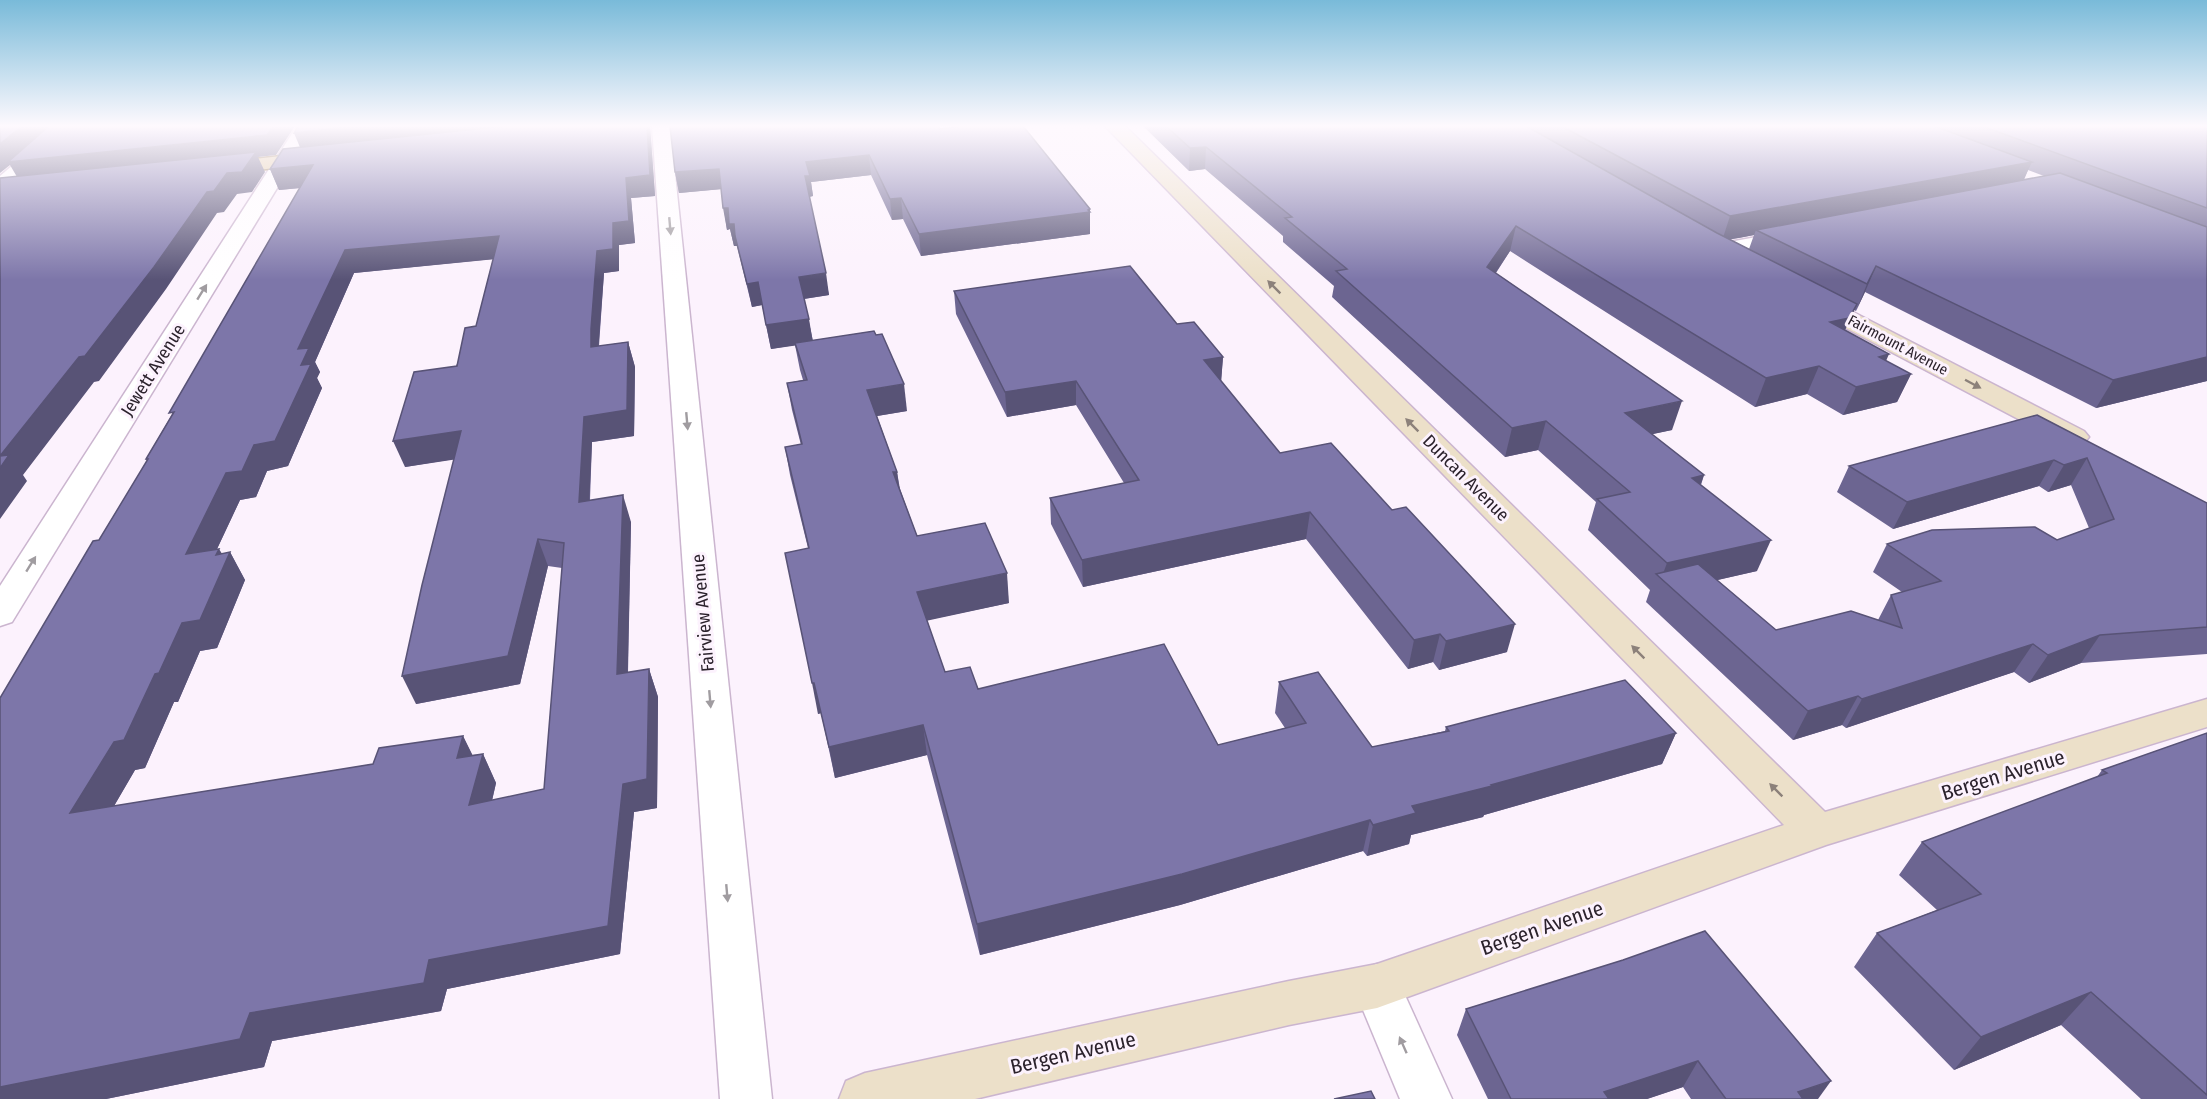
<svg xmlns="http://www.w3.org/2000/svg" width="2207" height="1099" font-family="'Fira Sans Condensed',sans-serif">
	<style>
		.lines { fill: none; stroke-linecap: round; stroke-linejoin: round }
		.street-casing { stroke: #cbb5cf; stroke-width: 3 }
		.secondary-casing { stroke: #cbb5cf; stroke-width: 3 }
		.primary-casing { stroke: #8b6e40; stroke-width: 3 }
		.street { fill: #fff; fill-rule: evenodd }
		.secondary { fill: #ece0c9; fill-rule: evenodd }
		.primary { fill: #d9c193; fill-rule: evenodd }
		.wall { fill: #6c6591; fill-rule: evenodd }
		.shaded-wall { fill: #585376 }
		.building { fill: #7d76a9; stroke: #585376; stroke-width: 1.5; fill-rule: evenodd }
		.oneway { fill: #a09ca0 }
		.oneway2 { fill: #8c817a }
		.labels { text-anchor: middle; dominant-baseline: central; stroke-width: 6; stroke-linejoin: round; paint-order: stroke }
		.far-street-label { font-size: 15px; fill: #2b222c; stroke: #fcf2fd }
		.street-label { font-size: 18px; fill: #2b222c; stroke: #fcf2fd }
		.near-street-label { font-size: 21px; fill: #2b222c; stroke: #fcf2fd }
	</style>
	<rect width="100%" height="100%" fill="#fcf2fd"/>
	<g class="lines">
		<defs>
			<g id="street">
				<path d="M59,126H79L7,190L0,192V176Z"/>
				<path d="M297,126H315L12,622L0,626V586Z"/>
				<path d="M652,126H670L772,1099H720Z"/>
				<path d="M1796,230L1804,232L1807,237L1804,242L1718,258L1710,256L1707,251L1710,246L1718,244Z"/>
				<path d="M1377,964L1394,971L1452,1099H1400L1353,986L1360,971Z"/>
			</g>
			<g id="secondary">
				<path d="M1105,126H1125L1825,812L2207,699V727L1826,845L1377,1008L1289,1025L975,1099H839L846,1081L865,1073L1289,981L1377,964L1784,825Z"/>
				<path d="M1811,293L1820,295L2084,431L2089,437L2084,443L2074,446L2064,443L1802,305L1799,300L1802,295Z"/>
			</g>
			<path id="primary" d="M317,152L324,154L327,158L324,162L217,175L210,173L207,169L210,165L217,163Z"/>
		</defs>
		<!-- street casing -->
		<use href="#street" class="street-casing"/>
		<!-- secondary casing -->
		<use href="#secondary" class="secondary-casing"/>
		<!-- primary casing -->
		<use href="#primary" class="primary-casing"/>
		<!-- street -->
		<use href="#street" class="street"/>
		<!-- secondary -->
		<use href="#secondary" class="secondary"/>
		<!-- primary -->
		<use href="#primary" class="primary"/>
	</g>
	<!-- wall -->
	<g class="wall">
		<path d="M298,126H650L655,196L631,198L635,243L619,245V271L604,273L599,346L628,342L635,367L634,436L592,442L590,500L631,522L628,673L649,669L658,697L657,808L634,812L620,954L447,989L441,1011L272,1041L264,1067L106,1099H0L99,540L147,461L146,459L171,416L300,188L279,190L270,169L300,148ZM493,259L476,326L405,467L454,459L416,704L520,684L548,566L562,568L544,789L492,801L496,783L483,754L472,755L463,736L373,764L114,806L135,770L145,768L174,702H178L200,651L217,648L245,580L230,552L222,554L217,549L240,500L256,497L267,471L288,466L322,388L317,378L320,372L315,362L354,273Z"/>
		<path d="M1143,126H2207V381L2096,408L1865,292L1856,311L1854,310L1845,330L1886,361L1911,374L1897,402L1843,415L1807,394L1755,407L1510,251L1496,273L1672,430L1652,434L1704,475L1701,485L1757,571L1717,580L1776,630L1878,620L1891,595L1902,592L1873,572L1887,544L2057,540L2089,528L2071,485L2048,492L2039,486L1893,529L1837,492L1849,466L2037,415L2207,503V654L2081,663L2029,683L2014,672L1846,728L1842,725L1793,740L1646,602L1650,590L1588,530L1596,502L1538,450L1505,457L1332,297L1334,286L1283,242V236L1205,169L1189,171ZM2028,170L2044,176L2024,180ZM1754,235L1749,249L1730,239L1739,238Z"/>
		<path d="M940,129L1090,209V234L921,256L903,219L892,220L871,175L811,182L813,196L809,197L829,295L804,299L813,341L907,411L877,416L897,472L900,489L917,536L1009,603L927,620L945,672L978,689L1218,745L1285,728L1275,713L1279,682L1372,747L1445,731L1446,727L1676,733L1662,764L1484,815L1483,817L1411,835L1409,844L1367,856L1363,851L1180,905L980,955L927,755L835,778L821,713L818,714L808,548L790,475L785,447L801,445L792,410L787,383L803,380L800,370L795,345L771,349L762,305L752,307L737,246H734L730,229L727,230L721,189L679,193L675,172Z"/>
		<path d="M954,291L1177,324L1223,357L1221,382L1280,453L1392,510L1507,652L1439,670L1433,662L1408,669L1306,539L1083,587L1051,524L1050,498L1124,483L1076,405L1007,417L956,314Z"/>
		<path d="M2207,733V1099H2141L2061,1025L1954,1070L1854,967L1877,933L1937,910L1899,875L1922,842L2097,777L2102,770Z"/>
		<path d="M1623,960L1818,1099H1691L1683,1087L1647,1099H1488L1457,1035L1466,1009Z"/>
	</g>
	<!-- shaded-wall -->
	<g class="shaded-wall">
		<path d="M22,126H295L276,155L258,157L265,172L252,192L237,194L224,212L217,213L166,289L99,381L94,382L23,475L27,481L0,519V458L20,182L10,165L0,173V144Z"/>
		<path d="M356,126H546L302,152L294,133Z"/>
		<path d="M647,126H650L655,196L631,198L635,243L619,245V271L604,273L598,353L591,347V329L597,251L613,223L626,178Z"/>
		<path d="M1206,147L1205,169L1189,171L1190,148Z"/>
		<path d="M869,155L871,175L811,182L813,196L808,197L805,176L806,162Z"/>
		<path d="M2032,162L2021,185L1756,230L1754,235L1722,241L1730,216Z"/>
		<path d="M313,165L321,186L279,190L270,169Z"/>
		<path d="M719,169L723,189L679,193L675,172Z"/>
		<path d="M901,198L903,219L892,220L890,199Z"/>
		<path d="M723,208H728L734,224L737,246H734L730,229L727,230Z"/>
		<path d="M1090,209V234L921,256L919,234Z"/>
		<path d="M1516,226L1510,251L1482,293L1487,267Z"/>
		<path d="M499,236L506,258L354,273L315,362L320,372L317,378L322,388L288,466L267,471L256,497L240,500L202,581L186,554L226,473L254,445L301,365L298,349L345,250Z"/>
		<path d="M1876,266L1865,292L1856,311L1867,284Z"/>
		<path d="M826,273L829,295L803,299L799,277Z"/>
		<path d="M758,282L762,305L752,307L747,284Z"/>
		<path d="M1857,304L1845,330L1830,322Z"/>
		<path d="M809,319L813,343L771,349L766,325Z"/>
		<path d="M628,342L635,367L634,436L592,442L588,529L579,502L584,417Z"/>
		<path d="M1889,354L1877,382L1911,374L1897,402L1843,415L1856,387L1879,357Z"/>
		<path d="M1223,357L1221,382L1204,360Z"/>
		<path d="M2207,357V381L2096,408L2113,380Z"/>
		<path d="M1819,366L1807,394L1755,407L1766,378Z"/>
		<path d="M1076,381V405L1007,417L1005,392Z"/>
		<path d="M904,384L907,411L871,417L867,390Z"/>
		<path d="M1682,401L1672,430L1616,442L1625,413Z"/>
		<path d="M1546,421L1538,450L1505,457L1512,428Z"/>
		<path d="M461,431L471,457L405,467L393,441Z"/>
		<path d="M2087,458L2071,485L2048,492L2064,465Z"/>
		<path d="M2054,460L2039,486L1893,529L1907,502Z"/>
		<path d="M893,472H897L901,500Z"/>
		<path d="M1704,475L1693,505L1692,478Z"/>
		<path d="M623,495L631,522L627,703L617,674Z"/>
		<path d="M1310,512L1306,539L1083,587L1082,560Z"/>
		<path d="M538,539L548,566L520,684L416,704L402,676Z"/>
		<path d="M1771,540L1757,571L1674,590L1661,579L1667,563Z"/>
		<path d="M219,549L226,560L230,552L245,580L217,648L200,651L178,702H174L145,768L135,770L93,842L70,813L155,674Z"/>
		<path d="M1007,573L1009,603L921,622L917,592Z"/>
		<path d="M1515,624L1507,652L1439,670L1446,641Z"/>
		<path d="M1440,634L1433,662L1408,669L1414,640Z"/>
		<path d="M2100,635L2081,663L2029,683L2048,655Z"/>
		<path d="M2033,644L2014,672L1846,728L1862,699Z"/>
		<path d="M649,669L658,697L657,808L634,812L620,954L447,989L441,1011L272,1041L264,1067L106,1099H0V1087L429,960L623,784Z"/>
		<path d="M812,683H814L821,713L818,714Z"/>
		<path d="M1858,696L1842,725L1793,740L1808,711Z"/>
		<path d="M923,725L927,755L835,778L829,747Z"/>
		<path d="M1676,733L1662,764L1484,815L1483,817L1411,835L1409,844L1367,856L1373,825L1412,806Z"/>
		<path d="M463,736L477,764L457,758Z"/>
		<path d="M483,754L496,783L484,834L469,805Z"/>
		<path d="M1370,820L1363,851L1180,905L980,955L977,924Z"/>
		<path d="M2091,992L2061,1025L1954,1070L1981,1037Z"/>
		<path d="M1698,1061L1683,1087L1647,1099H1600L1604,1092Z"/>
		<path d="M1831,1081L1818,1099H1793L1798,1092Z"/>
	</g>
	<!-- building -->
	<g class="building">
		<path d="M0,126H22L0,144Z"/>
		<path d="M49,126H274L267,135L8,162Z"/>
		<path d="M298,126H356L294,133Z"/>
		<path d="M506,126H647L650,175L626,178L629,221L613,223V249L597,251L591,329V347L628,342L627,410L584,417L579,502L623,495L617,674L649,669L647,779L623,784L608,926L429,960L424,983L250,1013L240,1039L0,1087V698L93,541L99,540L148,459H146L174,412L169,413L313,165L270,169L283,149ZM499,236L476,326L465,328L457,366L414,372L393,441L461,431L422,585L402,676L508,656L538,539L564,543L544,789L469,805L483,754L457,758L463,736L379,748L373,764L70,813L114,742L124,740L155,674L159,673L182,623L200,620L230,552L216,555L219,549L186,554L226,473L242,471L254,445L275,441L311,364L301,365L309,348L298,349L345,250Z"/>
		<path d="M670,126H938L940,129L962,126H1023L1090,209L1088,210L1090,212L919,234L901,198L890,199L869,155L806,162L810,176H805L826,273L799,277L809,319L766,325L758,282L747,284L735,236L734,224H729L728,208H723L719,169L675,172Z"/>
		<path d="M1166,126H1526L1717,233L1857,304L1849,318L1830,322L1889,354L1879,357L1911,374L1856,387L1819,366L1766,378L1516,226L1487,267L1682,401L1625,413L1704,475L1692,478L1771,540L1667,563L1597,499L1630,492L1546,421L1512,428L1336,271L1347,269L1285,218L1292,217L1206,147L1190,148Z"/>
		<path d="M1561,126H1934L2032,162L1730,216Z"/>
		<path d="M1982,126H2207V208Z"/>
		<path d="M256,152L242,172L227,173L214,191L207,192L154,267L85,356L79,357L0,456V178Z"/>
		<path d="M2060,173L2207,227V357L2113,380L1876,266L1867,284L1756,230Z"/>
		<path d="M1130,266L1177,324L1194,322L1223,357L1204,360L1280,453L1331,443L1392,510L1406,507L1515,624L1446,641L1440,634L1414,640L1310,512L1082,560L1050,498L1139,480L1076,381L1005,392L954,291Z"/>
		<path d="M874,331L876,335L882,334L904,384L867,390L897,472H893L917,536L985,523L1007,573L917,592L945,672L970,667L978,689L1164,644L1218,745L1306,723L1279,682L1318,672L1372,747L1449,731L1446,727L1625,680L1676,733L1491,785L1492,786L1412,806L1416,813L1373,825L1370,820L1182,874L977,924L923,725L829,747L814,683H812L785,553L809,548L785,447L802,444L787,383L807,380L795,343Z"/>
		<path d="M2037,415L2207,503V627L2100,635L2048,655L2033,644L1862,699L1858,696L1808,711L1656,574L1698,564L1776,630L1851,611L1902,628L1891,595L1941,581L1887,544L1932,530L2035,527L2057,540L2114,519L2087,458L2064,465L2054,460L1907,502L1849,466Z"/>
		<path d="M9,455L0,468V456Z"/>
		<path d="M2207,733V1095L2091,992L1981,1037L1877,933L1981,894L1922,842L2107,773L2102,770Z"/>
		<path d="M1705,931L1831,1081L1798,1092L1803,1099H1726L1698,1061L1604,1092L1609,1099H1511L1466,1009L1623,960Z"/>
		<path d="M1371,1091L1375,1099H1334Z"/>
	</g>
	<!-- one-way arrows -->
	<defs><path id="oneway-solid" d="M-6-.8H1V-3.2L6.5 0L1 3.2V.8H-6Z" transform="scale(1.5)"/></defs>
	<g class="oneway">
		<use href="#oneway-solid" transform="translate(670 226) rotate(85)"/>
		<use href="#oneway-solid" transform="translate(202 292) rotate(-58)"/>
		<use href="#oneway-solid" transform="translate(687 421) rotate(85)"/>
		<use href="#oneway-solid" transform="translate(31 564) rotate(-58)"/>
		<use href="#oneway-solid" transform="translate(710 699) rotate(85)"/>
		<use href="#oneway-solid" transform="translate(727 893) rotate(85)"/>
		<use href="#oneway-solid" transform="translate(1403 1045) rotate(-114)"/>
	</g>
	<g class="oneway2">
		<use href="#oneway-solid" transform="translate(1274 287) rotate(-135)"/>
		<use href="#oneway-solid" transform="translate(1973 384) rotate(28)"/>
		<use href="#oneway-solid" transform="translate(1412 425) rotate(-135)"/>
		<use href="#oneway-solid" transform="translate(1638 652) rotate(-135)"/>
		<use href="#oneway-solid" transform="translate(1776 790) rotate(-135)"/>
	</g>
	<!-- sky -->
	<linearGradient id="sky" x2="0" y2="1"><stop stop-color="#79bad9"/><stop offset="0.45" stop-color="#fef9fe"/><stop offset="1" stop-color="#fef9fe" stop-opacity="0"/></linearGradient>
	<rect width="2207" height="280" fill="url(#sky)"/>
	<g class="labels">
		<!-- far-street labels -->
		<g class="far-street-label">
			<text transform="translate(1898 345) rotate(28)">Fairmount Avenue</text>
		</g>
		<!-- street labels -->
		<g class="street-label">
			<text transform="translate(153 370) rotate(-58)">Jewett Avenue</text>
			<text transform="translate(1466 478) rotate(45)">Duncan Avenue</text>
			<text transform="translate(703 613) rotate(-95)">Fairview Avenue</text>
		</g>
		<!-- near-street labels -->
		<g class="near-street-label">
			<text transform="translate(2003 775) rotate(-17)">Bergen Avenue</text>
			<text transform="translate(1542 928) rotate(-19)">Bergen Avenue</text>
			<text transform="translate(1073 1053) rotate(-13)">Bergen Avenue</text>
		</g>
	</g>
</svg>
